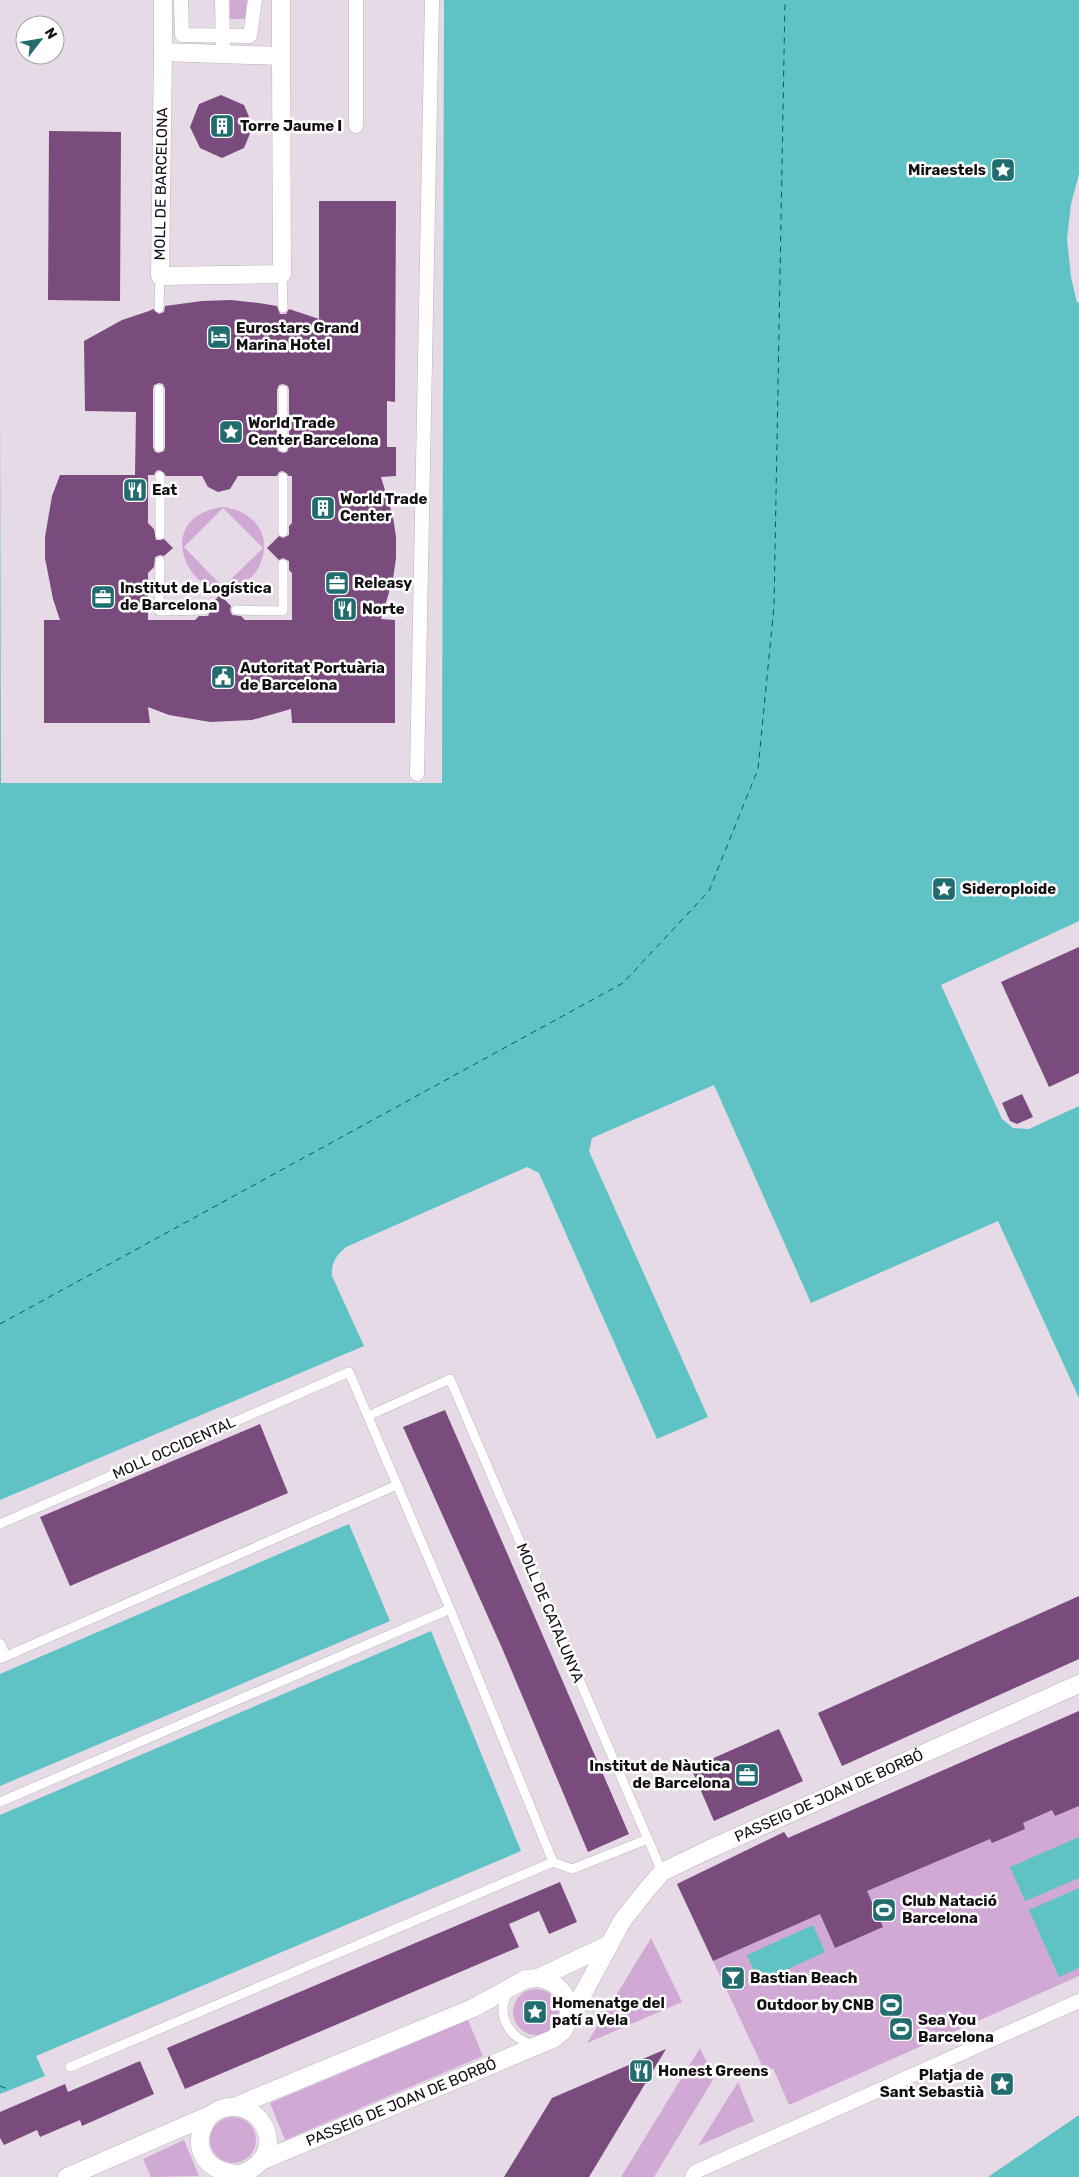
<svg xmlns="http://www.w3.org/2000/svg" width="1079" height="2177" font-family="Rubik,sans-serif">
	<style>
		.green { fill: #d1a9d5; fill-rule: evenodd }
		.water { fill: #5fc2c4 }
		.pier { fill: #e6dae7 }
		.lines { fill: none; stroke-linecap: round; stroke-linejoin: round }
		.ferry { stroke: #005d5f; stroke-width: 1; stroke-dasharray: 6 5; stroke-linecap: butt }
		.building { fill: #794c7d; fill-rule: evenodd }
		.service-casing { stroke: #beb3bf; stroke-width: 10 }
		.pedestrian-casing { stroke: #beb3bf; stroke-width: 15 }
		.minor-casing { stroke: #beb3bf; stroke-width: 19 }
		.service { stroke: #fff; stroke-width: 9 }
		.pedestrian { stroke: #fff; stroke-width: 14 }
		.minor { stroke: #fff; stroke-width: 18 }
		.labels { text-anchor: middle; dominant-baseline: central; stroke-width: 5; stroke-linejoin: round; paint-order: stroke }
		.poi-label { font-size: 15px; font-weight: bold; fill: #130f13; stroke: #fff; text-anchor: start }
		.street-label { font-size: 15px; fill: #130f13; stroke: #fff }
	</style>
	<rect width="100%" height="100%" fill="#e6dae7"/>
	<!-- green -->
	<g class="green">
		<path d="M230,0H247L246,19H230Z"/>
		<path d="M223,507C241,509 258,519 263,537C266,551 262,566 252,576C203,628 139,518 223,507ZM223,508L263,548L223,587L184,547Z"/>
		<path d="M1079,1711V1976L789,2105L773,2068L765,2072L677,1884L784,1832L788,1838Z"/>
		<path d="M651,1938L682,2002L587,2043Z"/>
		<circle cx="536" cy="2012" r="23"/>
		<path d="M468,2020L483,2056L285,2140L270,2103Z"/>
		<path d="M700,2048L714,2078L654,2177H621Z"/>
		<path d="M738,2082L754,2121L698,2146Z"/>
		<circle cx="233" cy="2140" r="23"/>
		<path d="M184,2140L199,2176L151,2177L143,2159Z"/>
	</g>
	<!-- water -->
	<g class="water">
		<path d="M444,0H1079V921L941,985L1002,1119L1013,1128L1029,1129L1079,1106V1398L998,1221L811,1303L714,1085L592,1138L589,1151L708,1417L657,1439L539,1173L527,1167L346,1247C336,1255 331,1263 332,1276L364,1346L0,1500V387L1,783H442Z"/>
		<path d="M349,1524L390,1621L0,1786V1674Z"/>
		<path d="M431,1631L521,1851L36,2056L45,2076L0,2094V1815Z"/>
		<path d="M1079,1837V1878L1025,1901L1010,1867Z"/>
		<path d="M1079,1888V1968L1059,1977L1029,1910Z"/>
		<path d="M813,1925L825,1952L759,1982L747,1955Z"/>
		<path d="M1079,2115V2177H988Z"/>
	</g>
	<!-- pier -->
	<path class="pier" d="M1079,174V301L1077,303L1071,277L1067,239L1071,204Z"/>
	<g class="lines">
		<!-- ferry -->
		<g class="ferry">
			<path d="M0,1324L623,983L709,891L758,769L774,606L785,0"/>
			<path d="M0,2086L10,2090"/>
		</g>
	</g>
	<!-- building -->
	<g class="building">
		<path d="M221,95L244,105L253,126L244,148L222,158L200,148L190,127L199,104Z"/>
		<path d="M49,131L121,132L120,301L48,300Z"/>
		<path d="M319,201H396L395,402L387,401V447H396V476L381,477L393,517L396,537V558L393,579L381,619L395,620V723H292L291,709L252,720L210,722L169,715L148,707L150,723H44V620H60L53,599L45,558V537L52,496L60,475H135L136,412L85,411L84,341L122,320L149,311L153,309L159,314L164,312L165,306L202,301L231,300L259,303L277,306L280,314H286L289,309L319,319ZM159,383L163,384L165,389V447L164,451L159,453L155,452L153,447V389L154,385ZM283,384L288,386L289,390V447L287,452L283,453L278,451L277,447V390L279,385ZM160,470L166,476H202L208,487L218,492L230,489L238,476H277L279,472L283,471L289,476H292V523L289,526V535L283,538L279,536L267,548L279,560L283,558L289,561V570L292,573V620H245L241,616L232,615L230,610L231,606L220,595L209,606L211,610L208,616H199L195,620H148V573L154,567L155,557L160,555L164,556L173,548L164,539L156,540L154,529L148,523V475H154L156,471Z"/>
		<path d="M1079,947V1073L1049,1087L1001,982Z"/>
		<path d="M1022,1094L1033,1117L1017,1124L1010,1121L1002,1103Z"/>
		<path d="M445,1410L629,1834L588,1852L502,1648L403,1427Z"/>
		<path d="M260,1424L288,1493L70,1586L40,1517Z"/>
		<path d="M1079,1596V1659L842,1766L818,1713Z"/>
		<path d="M1079,1711V1806L1055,1816L1052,1810L1023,1823L1025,1829L992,1843L990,1839L867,1891L883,1927L835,1948L820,1914L713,1961L677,1884L784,1832L788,1838Z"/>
		<path d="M779,1729L803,1781L714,1821L691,1768Z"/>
		<path d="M560,1882L577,1922L549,1934L539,1911L509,1924L519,1947L185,2089L167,2048Z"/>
		<path d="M666,2049L589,2177H504L552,2098Z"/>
		<path d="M140,2061L154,2094L82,2126L80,2120L40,2137L37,2130L4,2145L0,2138V2112L65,2084L68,2092Z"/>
	</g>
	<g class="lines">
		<defs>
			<g id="service">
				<path d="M282,274L283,308"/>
				<path d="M159,308L160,276"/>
				<path d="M159,389V447"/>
				<path d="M283,447V390"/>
				<path d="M283,477V532"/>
				<path d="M160,535V476"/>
				<path d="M160,561L159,611L205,610"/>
				<path d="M236,610L283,611V564"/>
				<path d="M368,1416L450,1379L662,1872"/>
				<path d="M0,1524L349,1372L450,1609L553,1862"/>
				<path d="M0,1643L6,1656"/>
				<path d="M0,1659L397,1485"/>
				<path d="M0,1802L450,1609"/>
				<path d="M510,1990C493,2011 509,2041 534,2044"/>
				<path d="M70,2067L553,1862L572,1869L648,1839"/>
			</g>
			<g id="pedestrian">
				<path d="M181,0L182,35L250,36L255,0"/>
				<path d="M222,0L223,44"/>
				<path d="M356,0V126"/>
				<path d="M417,774L432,0"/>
				<path d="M692,2177L695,2172L1079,2001"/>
			</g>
			<g id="minor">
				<path d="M163,0V52L281,56V0"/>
				<path d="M163,52L160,276L282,274L281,56"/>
				<path d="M538,1978C559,1982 572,1997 568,2020"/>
				<path d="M236,2106L473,2008L526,1979L538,1978L608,1945"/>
				<path d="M210,2115C189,2143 202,2171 237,2174"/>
				<path id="s1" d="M261,2161L553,2039L563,2031L622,1921L645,1892L662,1872L710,1849L1079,1684"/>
				<path d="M67,2177L210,2115C251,2086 290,2142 253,2168C246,2173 236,2174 228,2177"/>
			</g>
		</defs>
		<!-- service casing -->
		<use href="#service" class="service-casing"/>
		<!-- pedestrian casing -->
		<use href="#pedestrian" class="pedestrian-casing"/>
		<!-- minor casing -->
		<use href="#minor" class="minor-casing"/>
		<!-- service -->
		<use href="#service" class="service"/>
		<!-- pedestrian -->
		<use href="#pedestrian" class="pedestrian"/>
		<!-- minor -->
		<use href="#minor" class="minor"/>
	</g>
	<!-- icons -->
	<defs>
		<symbol id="building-square" viewBox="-11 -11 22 22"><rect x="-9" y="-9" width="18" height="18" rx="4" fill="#206c6e" stroke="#fff"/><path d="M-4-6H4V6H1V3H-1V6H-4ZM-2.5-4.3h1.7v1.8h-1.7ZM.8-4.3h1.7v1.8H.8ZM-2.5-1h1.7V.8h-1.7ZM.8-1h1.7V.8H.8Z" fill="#fff"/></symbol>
		<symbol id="sight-square" viewBox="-11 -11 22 22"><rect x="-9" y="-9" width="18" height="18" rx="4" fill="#206c6e" stroke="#fff"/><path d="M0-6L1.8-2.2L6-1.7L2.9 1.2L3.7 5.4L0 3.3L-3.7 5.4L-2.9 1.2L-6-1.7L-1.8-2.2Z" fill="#fff"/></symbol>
		<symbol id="hotel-square" viewBox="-11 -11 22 22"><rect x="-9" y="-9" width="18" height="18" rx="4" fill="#206c6e" stroke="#fff"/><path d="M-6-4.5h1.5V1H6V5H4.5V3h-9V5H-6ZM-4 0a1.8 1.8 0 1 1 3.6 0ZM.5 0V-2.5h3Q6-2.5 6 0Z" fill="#fff"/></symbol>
		<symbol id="restaurant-square" viewBox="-11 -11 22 22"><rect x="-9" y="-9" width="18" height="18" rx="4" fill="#206c6e" stroke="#fff"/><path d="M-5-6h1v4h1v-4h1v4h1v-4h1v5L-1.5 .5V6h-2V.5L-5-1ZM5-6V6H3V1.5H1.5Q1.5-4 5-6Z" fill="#fff"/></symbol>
		<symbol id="office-square" viewBox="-11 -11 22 22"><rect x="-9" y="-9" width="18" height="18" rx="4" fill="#206c6e" stroke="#fff"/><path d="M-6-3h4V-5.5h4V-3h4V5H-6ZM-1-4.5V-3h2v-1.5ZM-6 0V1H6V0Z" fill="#fff"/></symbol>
		<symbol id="civic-square" viewBox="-11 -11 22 22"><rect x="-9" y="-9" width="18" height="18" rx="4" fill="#206c6e" stroke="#fff"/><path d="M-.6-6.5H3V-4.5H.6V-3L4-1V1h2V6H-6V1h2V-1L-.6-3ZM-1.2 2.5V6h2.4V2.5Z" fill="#fff"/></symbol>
		<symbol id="stadium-square" viewBox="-11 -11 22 22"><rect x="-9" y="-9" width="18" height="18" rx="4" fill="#206c6e" stroke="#fff"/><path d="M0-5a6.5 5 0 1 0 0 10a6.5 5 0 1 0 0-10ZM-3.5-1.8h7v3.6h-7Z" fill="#fff"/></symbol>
		<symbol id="bar-square" viewBox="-11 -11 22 22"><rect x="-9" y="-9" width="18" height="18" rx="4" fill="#206c6e" stroke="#fff"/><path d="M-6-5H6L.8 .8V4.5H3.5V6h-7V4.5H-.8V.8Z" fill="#fff"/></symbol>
	</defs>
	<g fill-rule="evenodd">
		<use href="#building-square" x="208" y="112" width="28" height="28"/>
		<use href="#sight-square" x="989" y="156" width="28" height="28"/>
		<use href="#hotel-square" x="205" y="323" width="28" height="28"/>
		<use href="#sight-square" x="217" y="418" width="28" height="28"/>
		<use href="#restaurant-square" x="121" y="476" width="28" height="28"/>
		<use href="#building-square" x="309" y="494" width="28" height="28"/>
		<use href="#office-square" x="323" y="569" width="28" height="28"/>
		<use href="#office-square" x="89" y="583" width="28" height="28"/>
		<use href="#restaurant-square" x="331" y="595" width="28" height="28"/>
		<use href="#civic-square" x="209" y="663" width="28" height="28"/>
		<use href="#sight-square" x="930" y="875" width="28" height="28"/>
		<use href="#office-square" x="733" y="1761" width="28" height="28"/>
		<use href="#stadium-square" x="870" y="1896" width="28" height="28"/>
		<use href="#bar-square" x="719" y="1964" width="28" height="28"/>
		<use href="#stadium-square" x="877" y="1991" width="28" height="28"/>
		<use href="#sight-square" x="521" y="1998" width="28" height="28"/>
		<use href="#stadium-square" x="887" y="2015" width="28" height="28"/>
		<use href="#restaurant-square" x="627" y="2057" width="28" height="28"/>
		<use href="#sight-square" x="988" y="2070" width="28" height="28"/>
	</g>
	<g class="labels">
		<!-- poi labels -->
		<g class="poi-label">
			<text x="240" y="126">Torre Jaume I</text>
			<text x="986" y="170" text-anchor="end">Miraestels</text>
			<text x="236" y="328">Eurostars Grand<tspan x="236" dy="17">Marina Hotel</tspan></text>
			<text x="248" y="423">World Trade<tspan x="248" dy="17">Center Barcelona</tspan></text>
			<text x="152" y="490">Eat</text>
			<text x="340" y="499">World Trade<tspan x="340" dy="17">Center</tspan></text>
			<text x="354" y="583">Releasy</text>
			<text x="120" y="588">Institut de Logística<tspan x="120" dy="17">de Barcelona</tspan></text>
			<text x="362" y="609">Norte</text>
			<text x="240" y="668">Autoritat Portuària<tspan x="240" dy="17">de Barcelona</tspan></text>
			<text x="962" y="889">Sideroploide</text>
			<text x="730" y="1766" text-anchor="end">Institut de Nàutica<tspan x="730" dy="17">de Barcelona</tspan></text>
			<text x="902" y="1901">Club Natació<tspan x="902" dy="17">Barcelona</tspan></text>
			<text x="750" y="1978">Bastian Beach</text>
			<text x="552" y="2003">Homenatge del<tspan x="552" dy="17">patí a Vela</tspan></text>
			<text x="874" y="2005" text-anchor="end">Outdoor by CNB</text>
			<text x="918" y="2020">Sea You<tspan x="918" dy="17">Barcelona</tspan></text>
			<text x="658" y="2071">Honest Greens</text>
			<text x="984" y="2075" text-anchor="end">Platja de<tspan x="984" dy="17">Sant Sebastià</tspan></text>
		</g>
		<!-- street labels -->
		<g class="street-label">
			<text transform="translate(161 184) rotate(-89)">MOLL DE BARCELONA</text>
			<text transform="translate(174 1448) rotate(-24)">MOLL OCCIDENTAL</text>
			<text transform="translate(550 1613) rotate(67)">MOLL DE CATALUNYA</text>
			<text stroke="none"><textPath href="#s1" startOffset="701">PASSEIG DE JOAN DE BORBÓ</textPath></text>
			<text stroke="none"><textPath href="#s1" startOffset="152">PASSEIG DE JOAN DE BORBÓ</textPath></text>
		</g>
	</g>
	<!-- north arrow -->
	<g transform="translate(40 40) rotate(59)"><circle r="24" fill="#ffffff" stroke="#a19fa1"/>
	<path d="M0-4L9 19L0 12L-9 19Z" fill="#206c6e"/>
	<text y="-8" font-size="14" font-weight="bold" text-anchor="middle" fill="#130f13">N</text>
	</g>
</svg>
